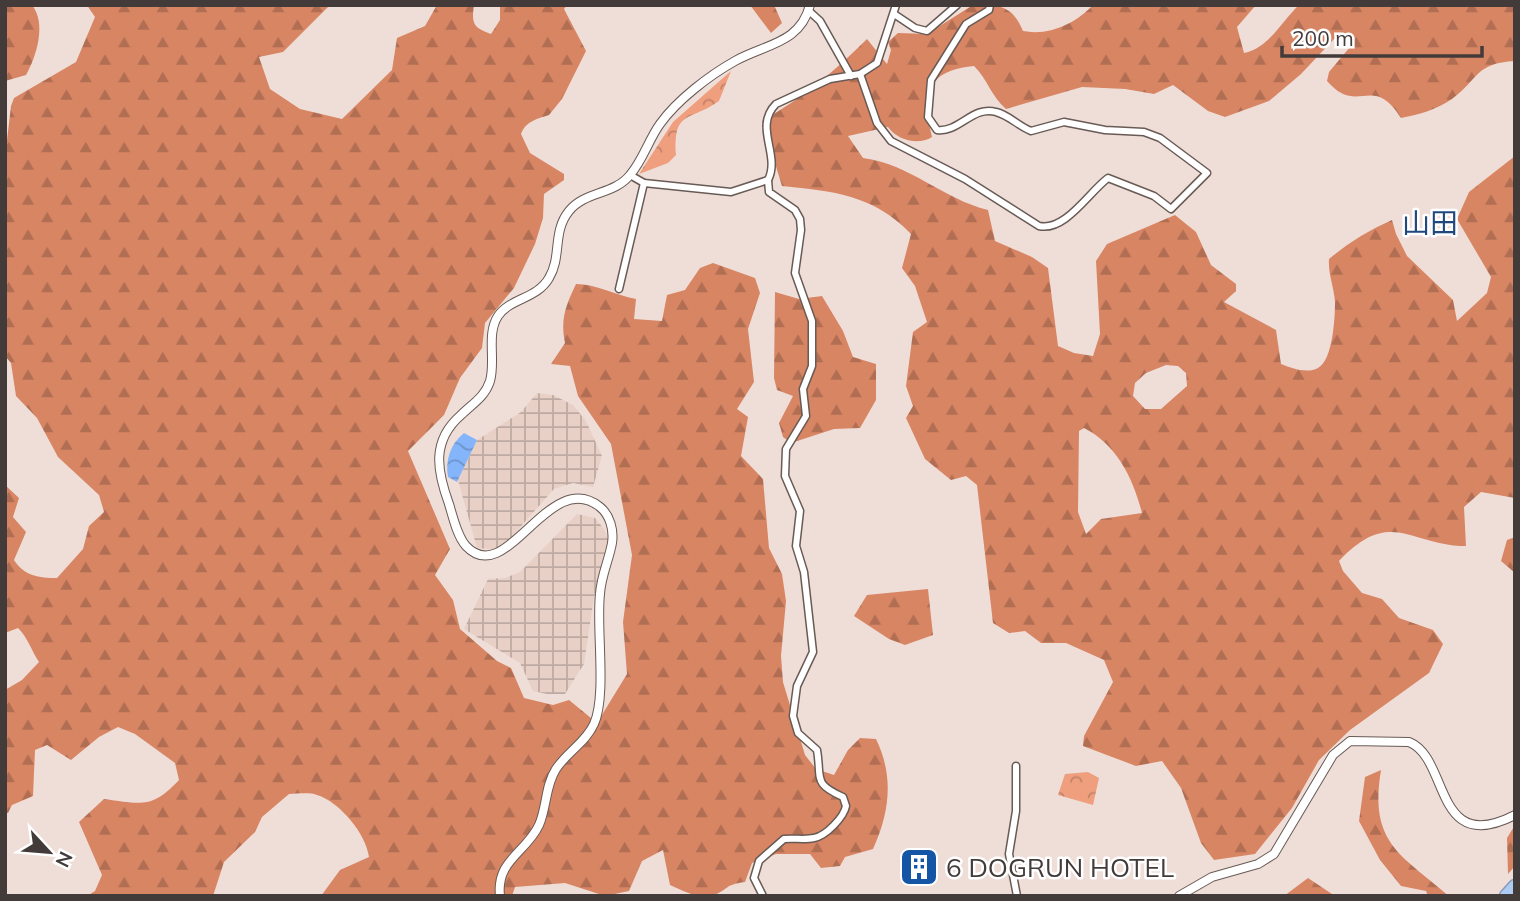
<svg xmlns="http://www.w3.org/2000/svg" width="1520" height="901" font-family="Mulish,'Noto Sans JP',sans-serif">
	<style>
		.industrial { fill: url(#industrial-grid) }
		.forest { fill: url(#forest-firs); fill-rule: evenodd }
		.park { fill: url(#park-crowns) }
		.water { fill: url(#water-waves) }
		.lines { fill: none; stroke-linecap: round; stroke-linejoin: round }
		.minor-casing { stroke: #685a54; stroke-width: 9 }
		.tertiary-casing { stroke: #685a54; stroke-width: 10 }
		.motorway-casing { stroke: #8899b3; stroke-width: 15 }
		.minor { stroke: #fff; stroke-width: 6 }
		.tertiary { stroke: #fff; stroke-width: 8 }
		.motorway { stroke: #aecbf4; stroke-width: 12 }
		.labels { text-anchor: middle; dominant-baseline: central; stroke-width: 5; stroke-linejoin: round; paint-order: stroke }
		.poi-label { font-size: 26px; fill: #423b39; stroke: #fff; text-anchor: start }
		.neighbourhood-label { font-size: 28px; fill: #21487d; stroke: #fff }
	</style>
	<defs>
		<pattern id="industrial-grid" width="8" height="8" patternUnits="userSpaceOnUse" patternTransform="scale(1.75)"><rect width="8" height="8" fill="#e8d0c6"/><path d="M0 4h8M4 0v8" fill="none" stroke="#beaaa2"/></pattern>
		<pattern id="forest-firs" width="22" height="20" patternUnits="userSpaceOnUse" patternTransform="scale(1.75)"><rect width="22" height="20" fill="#d88564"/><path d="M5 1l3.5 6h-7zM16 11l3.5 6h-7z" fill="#b16e53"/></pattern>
		<pattern id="park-crowns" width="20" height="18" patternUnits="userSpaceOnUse" patternTransform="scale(1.75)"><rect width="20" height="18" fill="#ef9e7e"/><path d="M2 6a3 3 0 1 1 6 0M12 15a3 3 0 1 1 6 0" fill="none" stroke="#c38268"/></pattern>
		<pattern id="water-waves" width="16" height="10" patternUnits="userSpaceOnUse" patternTransform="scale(1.75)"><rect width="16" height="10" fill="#84b5fa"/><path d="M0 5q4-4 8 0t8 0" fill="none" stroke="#6e94cb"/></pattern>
	</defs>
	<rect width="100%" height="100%" fill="#efded8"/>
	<!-- industrial -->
	<g class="industrial">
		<path d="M537,393L553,395L573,405L586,421L602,456L593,487L573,483L554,489L500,550L477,548L458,480L477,440L521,412Z"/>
		<path d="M577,514L595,518L604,529L609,540L605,566L594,597L584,664L565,694H547L533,691L520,663L464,629L488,579L505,578L520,572Z"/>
	</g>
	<!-- forest -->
	<g class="forest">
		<path d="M5,5H32C47,24 36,57 26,75L5,81Z"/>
		<path d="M87,5H330L283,52L259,57L270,89L300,109L342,119L392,70L397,38L425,26L437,5H474C471,24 474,28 491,34L500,20V5H567L564,9L586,51L562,99L549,115C537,119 526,121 521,134L530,153L564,174V180L544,194L543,218L535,244L514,288L485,323L482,348L460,378L444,415L408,451L450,549L435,575L453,600L460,629L497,661L511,668L524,698L553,705L569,700L597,723L627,674L623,622L632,555L611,444L578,396L570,366L551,364L565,343C560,319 566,305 576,284C596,284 615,295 636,299L634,319L662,321L667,295L685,290L700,268L713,263L755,278L760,293L748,329L754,382L737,409L748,417L741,456L763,479L769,548L782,574L786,601L781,656L783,682L805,755L816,769L834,775L848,750L860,738L876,739C894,776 890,812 873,849L845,857L840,866L821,868L810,854H776L752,863L745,882C723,885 730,889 714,895C700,901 682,890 670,885L663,850L642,861L629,891L605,896L565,883L515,887L512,896H321L340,870L369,857C366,834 340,802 317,795C309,792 297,794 289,794L262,817L255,832L224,862L213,896H87L95,891L102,875L79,822L104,799C142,804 152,809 179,780L175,763L135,734L118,727L99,737L71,760L47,745L35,750L33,796L12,805L8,813L5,812V690L22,680L39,662C31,650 28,638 18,628L5,633V485L19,498L13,517L26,532L14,560C24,576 39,578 57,578L83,549L89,526L104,512L99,495L58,457L37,418L16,396L11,363L5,356V157L11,106L14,98L76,62L95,17Z"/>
		<path d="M750,5H774L782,23L771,33Z"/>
		<path d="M973,5C1000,5 1012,5 1023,31C1049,36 1075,24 1093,5H1256L1237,27L1244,53C1269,48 1281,22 1299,5H1515V61C1475,63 1479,79 1452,99C1436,110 1420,114 1401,118C1372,72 1358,117 1327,81L1329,72L1350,47L1347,41L1335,38L1301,74L1269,101L1225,117L1208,111L1173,85L1154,94L1125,89L1082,87L1006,109C991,96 988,80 974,66C924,71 922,96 932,137C918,146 897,140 888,127L848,136L863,158C910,164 943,199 988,210L995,241L1032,257L1048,268L1058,346L1074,353L1093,356L1100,334L1096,261L1107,244L1175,215L1196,232L1211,265L1236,284V291L1224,302L1276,330L1281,364C1291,368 1307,374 1318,368C1333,360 1335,317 1335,302C1334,287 1328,275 1329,259C1348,243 1369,230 1392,220L1396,234L1407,256L1453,300L1457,321L1487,293L1491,277L1457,219L1469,192L1515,156V498L1481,492L1464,507L1466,546C1410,546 1391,506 1339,561L1343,571L1362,593L1382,599L1399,618L1433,630L1443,644L1429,673L1350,730L1319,760L1292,808L1255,854L1214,860L1201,843L1181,788L1162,761L1136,766L1083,746L1084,736L1113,682L1104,660L1066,643H1041L1025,631L1009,633L993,623L977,485L966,476L951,480L925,459L906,418L913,406L906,386L913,332L927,322L915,286L902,268L911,234C874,195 833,191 782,186L762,121C802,98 834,72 867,39L887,64L891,50L888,42L898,33L927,34ZM1166,365L1178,366L1186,373L1187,386L1161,409H1145L1133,396L1135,383L1146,373ZM1084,428C1117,445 1133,478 1142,513L1101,519L1086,534L1078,512L1079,431Z"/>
		<path d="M775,292L799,299L822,296L843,331L853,357L876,364V400L860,428L834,429L791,443L783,437L779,423L793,396L777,390L774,378Z"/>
		<path d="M1515,537V573L1501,561L1507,540Z"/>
		<path d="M928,589L933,635L905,645L889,639L854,616L867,595Z"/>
		<path d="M1381,770C1369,843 1400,854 1449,896H1428L1426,891L1401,886L1380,860L1359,821L1365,777Z"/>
		<path d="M1515,825V866L1508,874L1507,838Z"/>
		<path d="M1308,878L1335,896H1284Z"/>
	</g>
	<!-- park -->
	<g class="park">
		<path d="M731,71L719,101C690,122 673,109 676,155L668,163L639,174L673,122Z"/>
		<path d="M1088,772L1099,778L1093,805L1058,795L1065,774Z"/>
	</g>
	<!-- water -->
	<path class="water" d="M464,433L477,440L457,482L448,477C445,461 450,444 464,433Z"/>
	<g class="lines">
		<defs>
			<g id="minor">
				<path d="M809,11L820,21L851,76"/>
				<path d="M894,14L915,28L927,31L957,5"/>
				<path d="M860,74L877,123L891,141L965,179L1039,226C1065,232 1089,192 1108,178L1154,196L1171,209L1207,173L1160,138L1144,132L1105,130L1064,122L1031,131C1018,126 1009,115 996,112C973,105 959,133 937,130L928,117L931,80L966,24L989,10L990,5"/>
				<path d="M630,175L644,183L731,192L768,180L769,192L795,210L800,219L801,230L795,273L812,321V366L803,389L806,416L786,449L785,476L800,511L796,546L804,572L813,652L797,686L793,716L798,733L817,750C822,779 812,783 843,797L846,806C844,817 826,836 814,838C805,840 794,838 784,839L759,861L754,878L763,896"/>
				<path d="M768,180C781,155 753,127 776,104L830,79L860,74L877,63L896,5"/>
				<path d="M619,289L644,183"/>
				<path d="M1016,766V811L1009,854L1017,896"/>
			</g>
			<g id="tertiary">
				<path d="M500,896C496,860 526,853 539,825C547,807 545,786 556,769C567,752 586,742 594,724C607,695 596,628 600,594C601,576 609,560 612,543C614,530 610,515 600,507C549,466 507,590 466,546C457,536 453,517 449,504C437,471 431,441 461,415C472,404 485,397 490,381C496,361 486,334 498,316C510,298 537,299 549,278C562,257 552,232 569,211C585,191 614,195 630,175C643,160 649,139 660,124C677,100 710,75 735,61C765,44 800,44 810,5"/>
				<path d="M1179,896L1212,877L1258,864L1274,854L1333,755L1350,741L1409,742C1450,758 1433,857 1515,815"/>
			</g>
			<path id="motorway" d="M1506,896L1515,886"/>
		</defs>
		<!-- minor casing -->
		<use href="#minor" class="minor-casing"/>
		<!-- tertiary casing -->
		<use href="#tertiary" class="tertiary-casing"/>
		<!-- motorway casing -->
		<use href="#motorway" class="motorway-casing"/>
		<!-- minor -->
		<use href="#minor" class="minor"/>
		<!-- tertiary -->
		<use href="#tertiary" class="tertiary"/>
		<!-- motorway -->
		<use href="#motorway" class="motorway"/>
	</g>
	<!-- icons -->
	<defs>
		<symbol id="building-square" viewBox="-11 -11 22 22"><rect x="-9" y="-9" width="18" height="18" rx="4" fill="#1555a5" stroke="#fff"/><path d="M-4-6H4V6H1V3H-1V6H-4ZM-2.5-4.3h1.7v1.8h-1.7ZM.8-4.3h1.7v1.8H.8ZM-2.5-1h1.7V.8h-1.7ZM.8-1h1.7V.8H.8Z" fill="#fff"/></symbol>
	</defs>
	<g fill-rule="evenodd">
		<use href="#building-square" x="897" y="845" width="44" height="44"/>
	</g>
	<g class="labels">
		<!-- poi labels -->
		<g class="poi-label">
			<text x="946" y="867">6 DOGRUN HOTEL</text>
		</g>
		<!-- neighbourhood labels -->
		<g class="neighbourhood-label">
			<text x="1430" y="222">山田</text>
		</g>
	</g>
	<!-- border -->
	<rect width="1520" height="901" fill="none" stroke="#423b39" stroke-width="14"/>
	<!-- north arrow -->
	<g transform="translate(49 852) rotate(116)" stroke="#ffffff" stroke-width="5" paint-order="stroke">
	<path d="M0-5L12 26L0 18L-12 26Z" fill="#423b39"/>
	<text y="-10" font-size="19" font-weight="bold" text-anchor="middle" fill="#423b39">N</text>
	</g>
	<!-- scale -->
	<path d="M1282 46v10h200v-10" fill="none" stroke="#423b39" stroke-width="3.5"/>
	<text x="1292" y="46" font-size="21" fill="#423b39" stroke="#ffffff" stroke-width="5" paint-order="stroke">200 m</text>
</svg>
